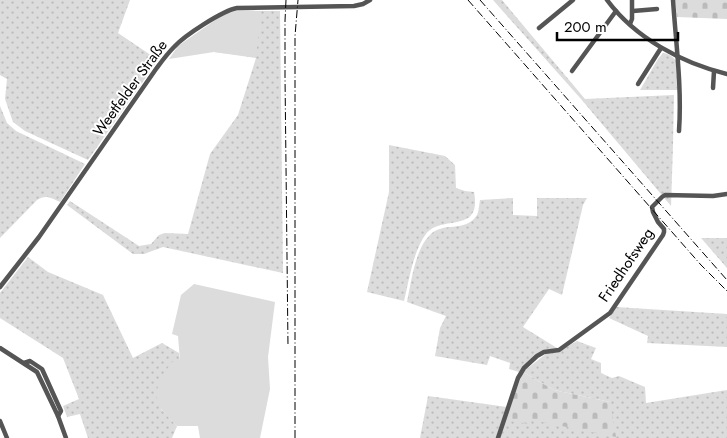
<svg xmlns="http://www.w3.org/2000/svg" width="727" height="438" font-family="Jost,sans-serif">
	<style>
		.grass { fill: url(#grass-dots) }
		.cemetery { fill: url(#cemetery-stones) }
		.garden { fill: #dcdcdc }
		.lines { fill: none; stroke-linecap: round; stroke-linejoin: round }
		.minor { stroke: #555; stroke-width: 4.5 }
		.rail { stroke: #000; stroke-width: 1; stroke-dasharray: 8 2.5 1 2.5; stroke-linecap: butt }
		.labels { text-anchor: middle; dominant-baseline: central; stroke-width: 4; stroke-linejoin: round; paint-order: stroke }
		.street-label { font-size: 15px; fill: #000; stroke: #fff }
	</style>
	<defs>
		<pattern id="grass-dots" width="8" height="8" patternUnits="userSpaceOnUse" patternTransform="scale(1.25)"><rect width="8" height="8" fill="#dcdcdc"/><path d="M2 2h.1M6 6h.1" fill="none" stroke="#bbb" stroke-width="1.8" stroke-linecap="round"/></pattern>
		<pattern id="cemetery-stones" width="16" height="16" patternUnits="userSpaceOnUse" patternTransform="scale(1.25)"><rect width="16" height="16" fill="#dcdcdc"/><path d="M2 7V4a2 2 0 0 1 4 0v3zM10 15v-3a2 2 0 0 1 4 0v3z" fill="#bbb"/></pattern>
	</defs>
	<rect width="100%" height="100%" fill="#fff"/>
	<!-- grass -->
	<g class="grass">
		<path d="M0,0H130L118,33L158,60L88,160L25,131L13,122L5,99L7,79L0,75Z"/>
		<path d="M493,0H502L585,99L674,95L673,145L671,206L581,99Z"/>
		<path d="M245,11H280L283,273L163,247L144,254H133L67,205L70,201L139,246L151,244L159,235L165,233L188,234L210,154L238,115L256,58L214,52Z"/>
		<path d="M663,53C668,53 673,57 676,61L678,90H640L658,59Z"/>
		<path d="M0,106L7,123L16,131L85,164L60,202C51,198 46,194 37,200L0,238Z"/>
		<path d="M389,145L445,156L455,165L456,188L465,191L474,192C482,235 442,214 426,234C413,251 409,281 404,301L367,292L389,192Z"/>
		<path d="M513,198V215L537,216V198H587L583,205L562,295L549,289L523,327L557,348C553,350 549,349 545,350C535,354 527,365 519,372L509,369L510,363L490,356L487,365L435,356L440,328L446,316L407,302C411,283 415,250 429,236C443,220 465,234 477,215C479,211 479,205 480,200Z"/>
		<path d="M701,238H727V268Z"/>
		<path d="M28,257L48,272L103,295L133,358L162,343L179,353L180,361L161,409L177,426L172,438H88L80,414L67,417L63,406L79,399L63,358L0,318V293Z"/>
		<path d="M616,307L727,314V347L647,343L648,336L609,318Z"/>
		<path d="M577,341L596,348L591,359L601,363V373L612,378L619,376L645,387L646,403L727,390V438H500L505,420H532L610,402L554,390L523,372L547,353L558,352Z"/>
		<path d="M428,396L507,407L496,438H420Z"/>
	</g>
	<!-- cemetery -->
	<g class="cemetery">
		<path d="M675,0H727V19L677,17Z"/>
		<path d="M523,372L554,390L610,402L616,437L532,420L529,424L505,420Z"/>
	</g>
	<!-- garden -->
	<g class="garden">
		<path d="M238,10L261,11L256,57L214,52L169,59L178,46L221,16Z"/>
		<path d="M194,284L275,302L268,357L270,389L260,438H200L198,426H177C172,420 164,414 160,407C151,391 162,376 172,362L180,361L178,336L172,334L181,295Z"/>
	</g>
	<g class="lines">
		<!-- minor -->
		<g class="minor">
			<path d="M607,0C635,38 682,63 727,74"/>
			<path d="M673,0C676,44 682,88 679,131"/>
			<path d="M633,11L657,9"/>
			<path d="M630,24L632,19V0"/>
			<path d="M539,28L573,0"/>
			<path d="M572,71L616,11"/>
			<path d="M638,84L661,48"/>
			<path d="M713,88L714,71"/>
			<path d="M0,287L39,237L156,69C162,61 167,54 174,47C185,35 222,11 237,8L354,6L363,4L370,0"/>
			<path d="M0,348L37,372L58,416L66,438"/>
			<path d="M24,363L30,361L42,369L61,411L58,416"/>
			<path d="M0,421L7,438"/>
			<path d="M498,438L518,378L524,368L537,356L544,352L559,350L610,313L663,235L664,232V229L658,222L653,212L652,207L662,197L665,195L713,196L727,194"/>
		</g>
		<!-- rail -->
		<g class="rail">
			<path d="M286,0L285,21V76L288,346"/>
			<path d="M468,0L701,265L727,291"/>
			<path d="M480,0L727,280"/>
			<path d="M295,438V36L298,0"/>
		</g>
	</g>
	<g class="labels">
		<!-- street labels -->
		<g class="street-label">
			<text transform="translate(130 88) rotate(-54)">Weetfelder Straße</text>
			<text transform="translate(626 265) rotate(-56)">Friedhofsweg</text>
		</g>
	</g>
	<!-- scale -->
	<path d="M557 32v8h121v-8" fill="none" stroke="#000000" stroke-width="2.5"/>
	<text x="564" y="32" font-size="15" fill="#000000" stroke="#ffffff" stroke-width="4" paint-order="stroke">200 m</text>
</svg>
